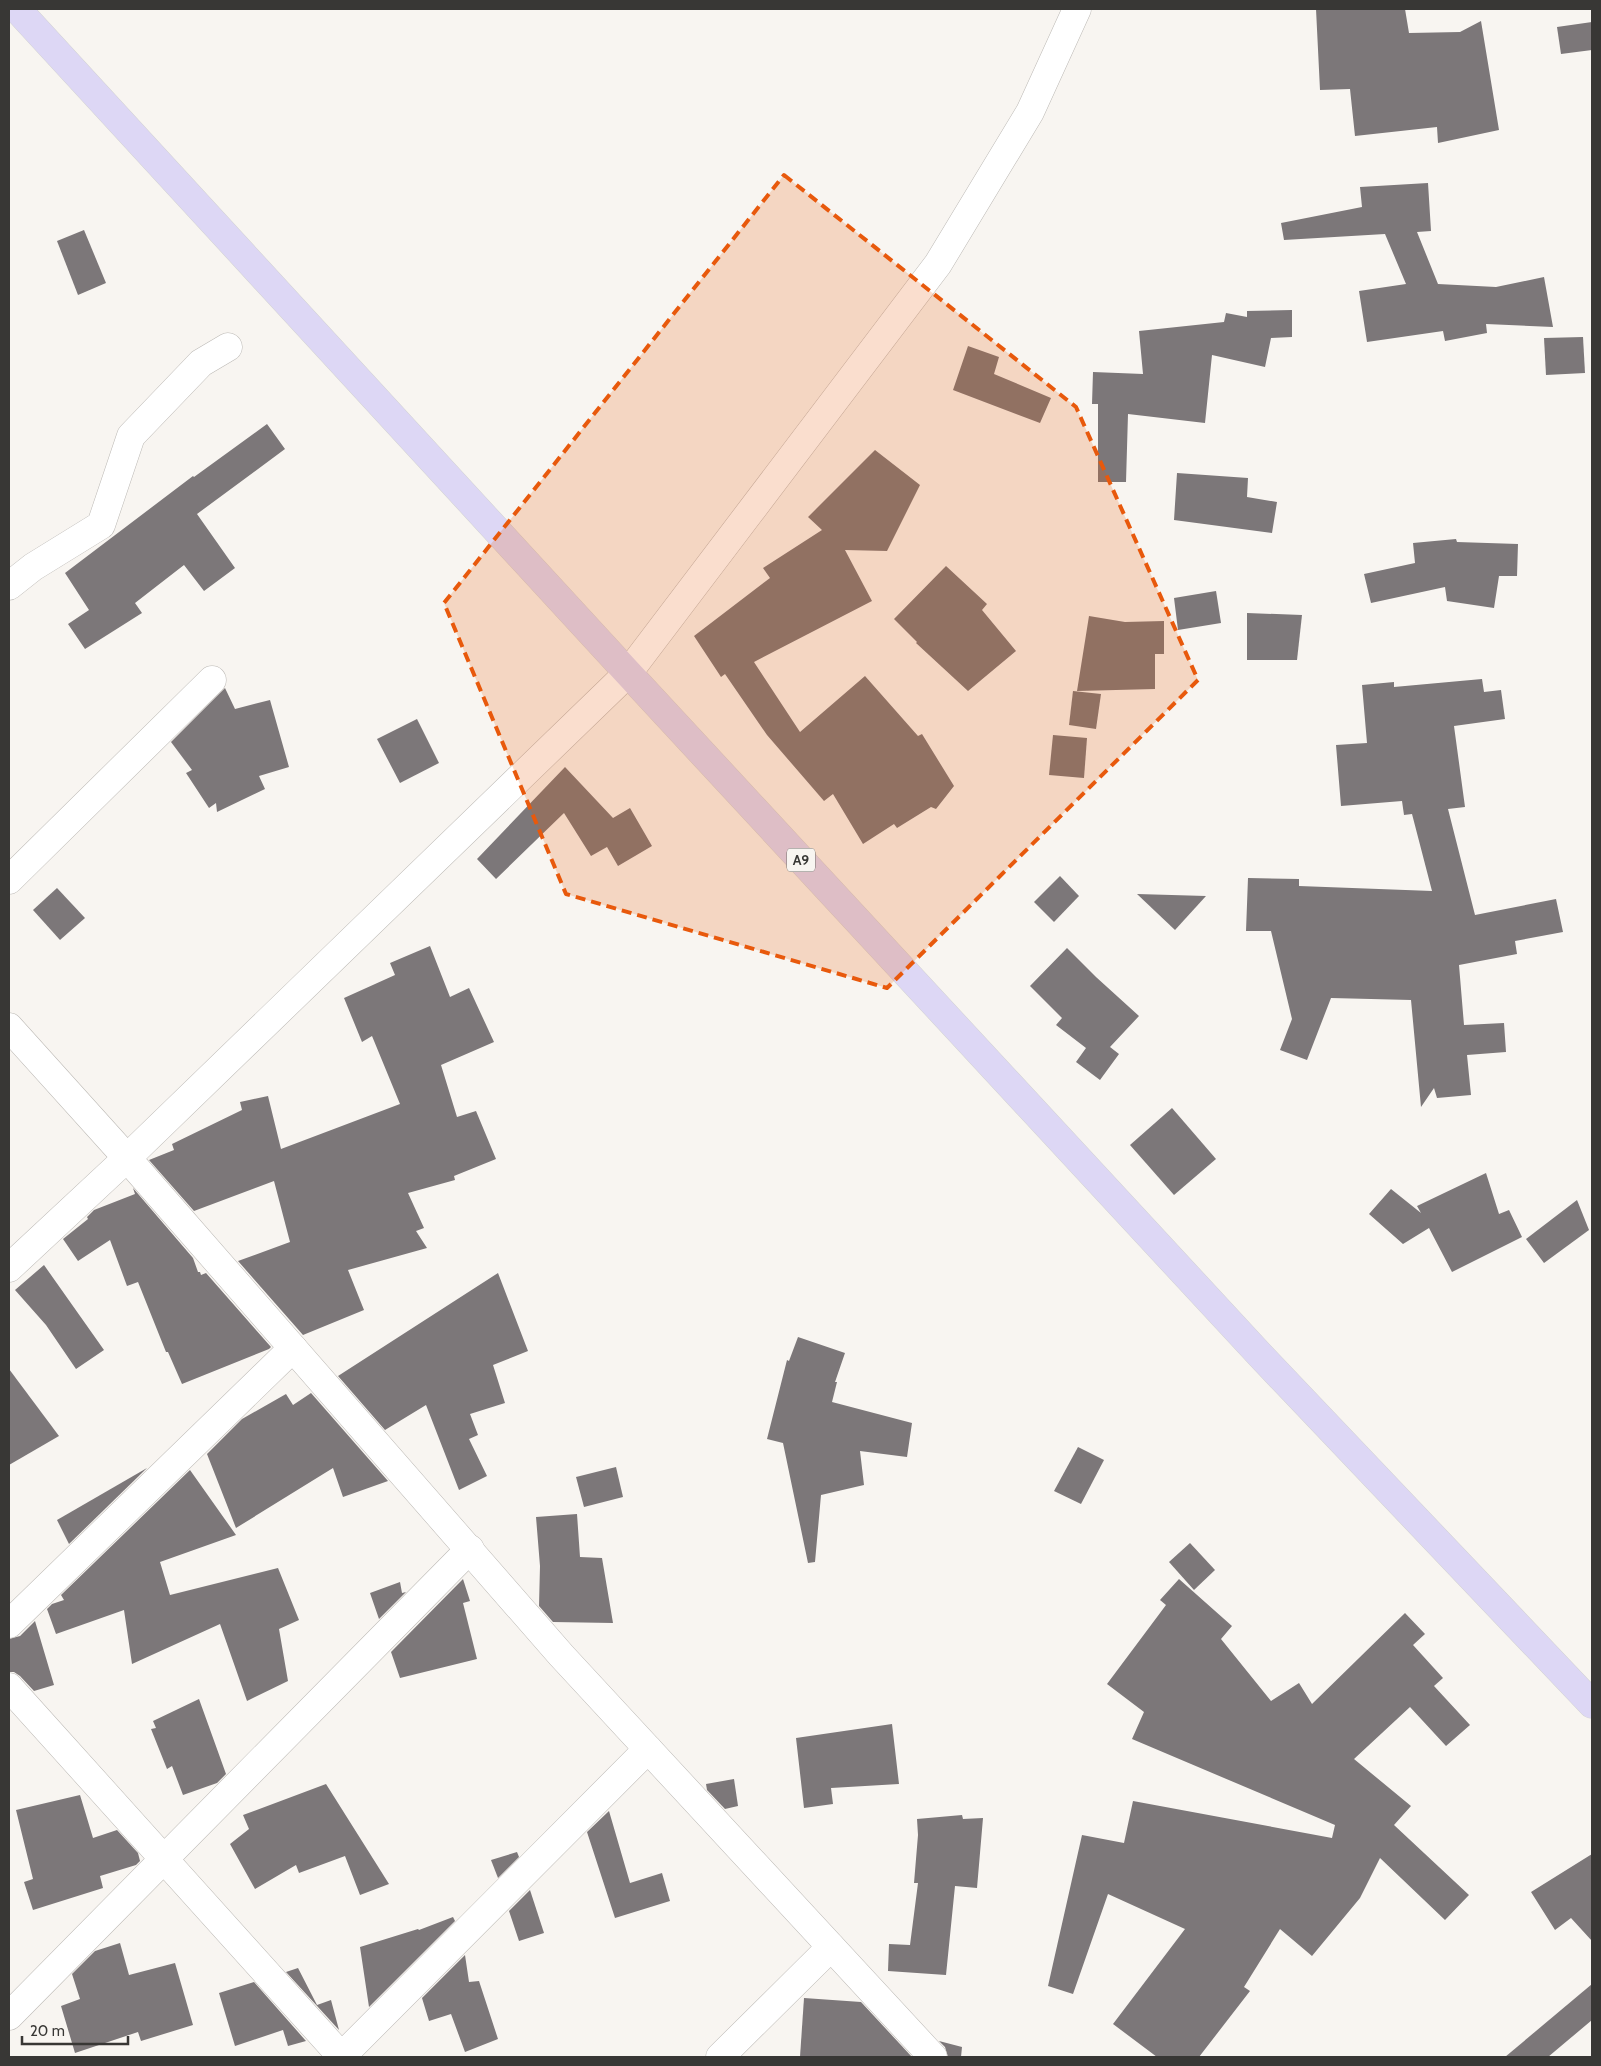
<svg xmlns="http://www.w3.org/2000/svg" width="1601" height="2066" font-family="Cabin,sans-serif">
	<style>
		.building { fill: #7c7779 }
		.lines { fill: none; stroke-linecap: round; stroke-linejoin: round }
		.minor-casing { stroke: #bcb9b5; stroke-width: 29 }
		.major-casing { stroke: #d3d3d3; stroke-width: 29 }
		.minor { stroke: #fff; stroke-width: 28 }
		.major { stroke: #ddd7f5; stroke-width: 28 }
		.marked { fill: #e8590c; fill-opacity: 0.2; stroke: #e8590c; stroke-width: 4; stroke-dasharray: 10 6; stroke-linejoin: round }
		.labels { text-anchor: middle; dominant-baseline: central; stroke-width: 5; stroke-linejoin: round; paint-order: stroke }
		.shield { fill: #f8f5f1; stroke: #72706d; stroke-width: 1 }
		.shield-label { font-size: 14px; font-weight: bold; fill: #383735 }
	</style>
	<rect width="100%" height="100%" fill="#f8f5f1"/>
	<!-- building -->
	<g class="building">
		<path d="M1316,9H1405L1409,33L1460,32L1481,21L1499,130L1438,143L1437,127L1355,136L1350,89L1320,90Z"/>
		<path d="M1592,22V50L1561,54L1557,27Z"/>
		<path d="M1428,183L1431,231L1417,232L1438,284L1496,287L1544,277L1553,327L1486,324L1487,333L1445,341L1443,331L1367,342L1359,291L1406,284L1385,234L1284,240L1281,223L1362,207L1360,187Z"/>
		<path d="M84,230L106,283L78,295L57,241Z"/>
		<path d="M1292,310V337L1271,338L1265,367L1212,355L1205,423L1128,414L1126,482H1098V404H1092L1093,372L1143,374L1139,331L1224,322L1226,313L1247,317V311Z"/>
		<path d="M1583,337L1585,373L1546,375L1544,338Z"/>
		<path d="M968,346L999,357L994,374L1051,398L1040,423L953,390Z"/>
		<path d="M267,424L285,449L197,514L235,568L204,591L184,565L135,603L142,613L85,649L68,624L89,610L65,573L193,476L194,477Z"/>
		<path d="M875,450L920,485L887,551L845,550L872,601L754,662L800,732L865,676L918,736L922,734L954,786L936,809L931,807L897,828L894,824L863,844L833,794L824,801L767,735L725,674L721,677L694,636L770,578L763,568L822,530L808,517Z"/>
		<path d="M1177,473L1248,478L1247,497L1277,502L1272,533L1174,520Z"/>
		<path d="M1456,539L1457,542L1518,544L1517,576H1499L1494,608L1447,601L1445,587L1371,603L1364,574L1415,563L1413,543Z"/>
		<path d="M946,566L987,604L982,610L1016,651L968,691L916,643L917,642L894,619Z"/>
		<path d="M1216,591L1221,623L1178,630L1174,598Z"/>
		<path d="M1247,613L1302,615L1297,660H1247Z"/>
		<path d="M1089,616L1125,622L1164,621V654H1155V689L1077,691Z"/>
		<path d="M1482,679L1484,692L1501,690L1505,719L1454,726L1465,807L1448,809L1475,915L1556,899L1563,932L1515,941L1517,954L1459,965L1464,1025L1504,1023L1506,1052L1467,1055L1471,1095L1437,1098L1434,1088L1421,1107L1411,1000L1331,998L1307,1060L1280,1050L1292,1019L1271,931H1246L1248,878L1299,879V886L1432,891L1412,814L1404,815L1402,801L1341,806L1336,745L1367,743L1362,685L1394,682V687Z"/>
		<path d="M225,688L235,709L270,700L289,767L259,776L265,789L217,812L216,803L209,808L186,773L192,770L171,742Z"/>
		<path d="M1073,691L1101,694L1096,729L1069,725Z"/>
		<path d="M417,719L439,763L400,783L377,739Z"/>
		<path d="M1053,735L1087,738L1084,778L1049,775Z"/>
		<path d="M565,767L613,818L630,808L652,846L618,866L607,847L591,856L564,813L496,879L477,859Z"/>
		<path d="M1060,876L1079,896L1054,922L1034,902Z"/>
		<path d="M57,888L85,918L60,940L33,910Z"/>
		<path d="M1137,894L1206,896L1175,930Z"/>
		<path d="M430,946L450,997L469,988L494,1042L441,1065L457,1117L476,1111L496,1159L454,1176L455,1180L408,1193L424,1228L416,1231L427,1248L348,1270L364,1310L303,1335L238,1261L290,1242L274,1181L194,1211L149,1160L174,1150L172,1144L242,1110L240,1102L268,1096L281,1149L400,1104L372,1036L362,1042L344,998L395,975L390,963Z"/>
		<path d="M1067,948L1096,977L1139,1016L1110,1047L1119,1054L1100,1080L1076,1062L1086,1048L1056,1025L1062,1018L1030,986Z"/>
		<path d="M1172,1108L1216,1159L1174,1195L1130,1145Z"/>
		<path d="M1486,1173L1499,1214L1509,1210L1522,1237L1452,1272L1429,1228L1403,1244L1369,1214L1391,1189L1421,1213L1417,1206Z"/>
		<path d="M133,1188L193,1258L198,1272H200L201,1275L206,1273L271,1347L269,1349L182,1384L168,1352H166L138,1282L127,1286L110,1240L78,1261L63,1239L88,1219L87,1217L94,1210L135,1194Z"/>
		<path d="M1577,1200L1589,1230L1544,1263L1526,1239Z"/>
		<path d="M44,1265L104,1350L76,1369L46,1325L15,1290Z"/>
		<path d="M498,1273L528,1351L493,1365L505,1403L470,1414L478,1435L469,1439L487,1476L459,1490L426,1405L385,1430L338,1376Z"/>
		<path d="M798,1337L845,1353L835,1382H837L832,1402L912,1423L907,1457L860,1451L864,1485L821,1495L815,1562L808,1563L783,1443L767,1439L787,1360L789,1361Z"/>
		<path d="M9,1369L59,1436L9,1465Z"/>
		<path d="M311,1393L388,1481L343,1497L333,1468L236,1528L207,1454L242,1419L286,1394L293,1405Z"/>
		<path d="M1078,1447L1104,1460L1081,1504L1054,1491Z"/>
		<path d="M616,1467L623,1497L584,1507L576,1477Z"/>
		<path d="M147,1468L69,1544L57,1520Z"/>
		<path d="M190,1470L236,1535L160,1562L170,1595L278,1568L299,1620L279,1629L288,1681L247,1701L220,1624L132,1664L124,1610L56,1634L47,1609L52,1604L64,1600L61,1595Z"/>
		<path d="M577,1514L580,1557L602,1558L613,1623L553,1622L539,1606L540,1566L536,1517Z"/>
		<path d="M1190,1543L1215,1570L1194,1590L1169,1562Z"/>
		<path d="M463,1579L470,1601L463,1603L477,1659L400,1678L391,1652Z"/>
		<path d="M1179,1579L1232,1626L1221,1639L1271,1701L1299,1683L1312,1704L1405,1613L1425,1634L1413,1645L1443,1678L1434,1686L1470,1725L1446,1746L1410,1707L1354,1759L1411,1806L1394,1825L1469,1895L1445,1920L1380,1858L1360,1898L1312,1956L1280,1929L1244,1987L1250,1991L1199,2057H1157L1113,2024L1185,1929L1108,1894L1073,1994L1048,1986L1082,1835L1124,1843L1133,1801L1332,1838L1335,1825L1132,1739L1144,1712L1107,1684L1166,1605L1160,1600Z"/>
		<path d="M400,1582L402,1593L406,1592L379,1619L370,1593Z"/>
		<path d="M35,1621L54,1685L34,1691L20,1676L14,1672H9V1639L20,1636Z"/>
		<path d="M199,1699L226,1774L217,1783L183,1795L172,1766L167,1769L151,1729L156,1728L153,1721Z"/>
		<path d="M892,1724L899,1784L831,1788L833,1804L804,1808L796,1738Z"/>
		<path d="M734,1779L738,1806L725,1809L707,1790L706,1784Z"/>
		<path d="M326,1784L389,1884L360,1895L345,1856L299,1873L296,1865L255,1889L230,1844L249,1829L243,1815Z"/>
		<path d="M80,1795L93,1838L117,1830L138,1853L140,1861L136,1865L100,1876L103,1888L33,1910L24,1882L33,1879L16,1810Z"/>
		<path d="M609,1811L630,1883L662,1873L670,1901L615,1918L587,1832Z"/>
		<path d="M962,1815L963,1819L983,1818L977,1888L955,1886L946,1975L888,1971L889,1944L910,1945L918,1883H914L918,1835L917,1819Z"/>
		<path d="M517,1852L519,1857L498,1878L491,1860Z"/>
		<path d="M1592,1854V1941L1571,1918L1555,1930L1531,1892Z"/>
		<path d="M530,1890L544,1933L519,1941L509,1911Z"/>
		<path d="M453,1917L455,1921L369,2007L360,1947L418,1929L419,1930Z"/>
		<path d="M120,1943L129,1975L175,1963L193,2025L141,2041L138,2032L75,2053L61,2006L80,1999L72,1974L95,1951Z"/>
		<path d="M465,1955L469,1982L479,1981L498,2039L465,2052L451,2014L429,2021L422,1998Z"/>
		<path d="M298,1968L317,2005L331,2000L339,2030L286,1972Z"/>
		<path d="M254,1982L306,2041L288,2046L283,2030L235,2046L219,1993Z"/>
		<path d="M1592,1984V2020L1548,2057H1505Z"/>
		<path d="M804,1998L861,2002L912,2057H800Z"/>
		<path d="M939,2041L962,2047L961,2057H948L945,2047Z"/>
	</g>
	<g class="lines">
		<defs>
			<g id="minor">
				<path d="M9,586L33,567L101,525L131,436L201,363L228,347"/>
				<path d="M9,880L212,680"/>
				<path d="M9,1027L127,1158L561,1655L933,2057"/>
				<path d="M9,1268L127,1158L628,673L938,264L1030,112L1077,9"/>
				<path d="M9,1624L293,1348"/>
				<path d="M9,1687L342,2057"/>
				<path d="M9,2016L470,1549"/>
				<path d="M341,2057L648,1749"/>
				<path d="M720,2057L831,1947"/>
			</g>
			<path id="major" d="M17,9L628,673L1260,1355L1592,1704"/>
		</defs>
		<!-- minor casing -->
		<use href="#minor" class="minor-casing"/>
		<!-- major casing -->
		<use href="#major" class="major-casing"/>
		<!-- minor -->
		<use href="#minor" class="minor"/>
		<!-- major -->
		<use href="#major" class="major"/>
	</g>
	<!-- marked area -->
	<path class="marked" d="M784,175L1076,407L1198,680L887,988L566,894L444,603Z"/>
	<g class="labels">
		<!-- shield labels -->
		<rect class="shield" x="787" y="848.5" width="28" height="23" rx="4"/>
		<g class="shield-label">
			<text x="801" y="860">A9</text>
		</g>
	</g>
	<!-- border -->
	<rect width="1601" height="2066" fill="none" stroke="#383735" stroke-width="20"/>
	<!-- scale -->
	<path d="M22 2036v8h106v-8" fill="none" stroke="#383735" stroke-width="2.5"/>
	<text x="30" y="2036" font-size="15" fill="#383735" stroke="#f8f5f1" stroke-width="4" paint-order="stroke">20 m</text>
</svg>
